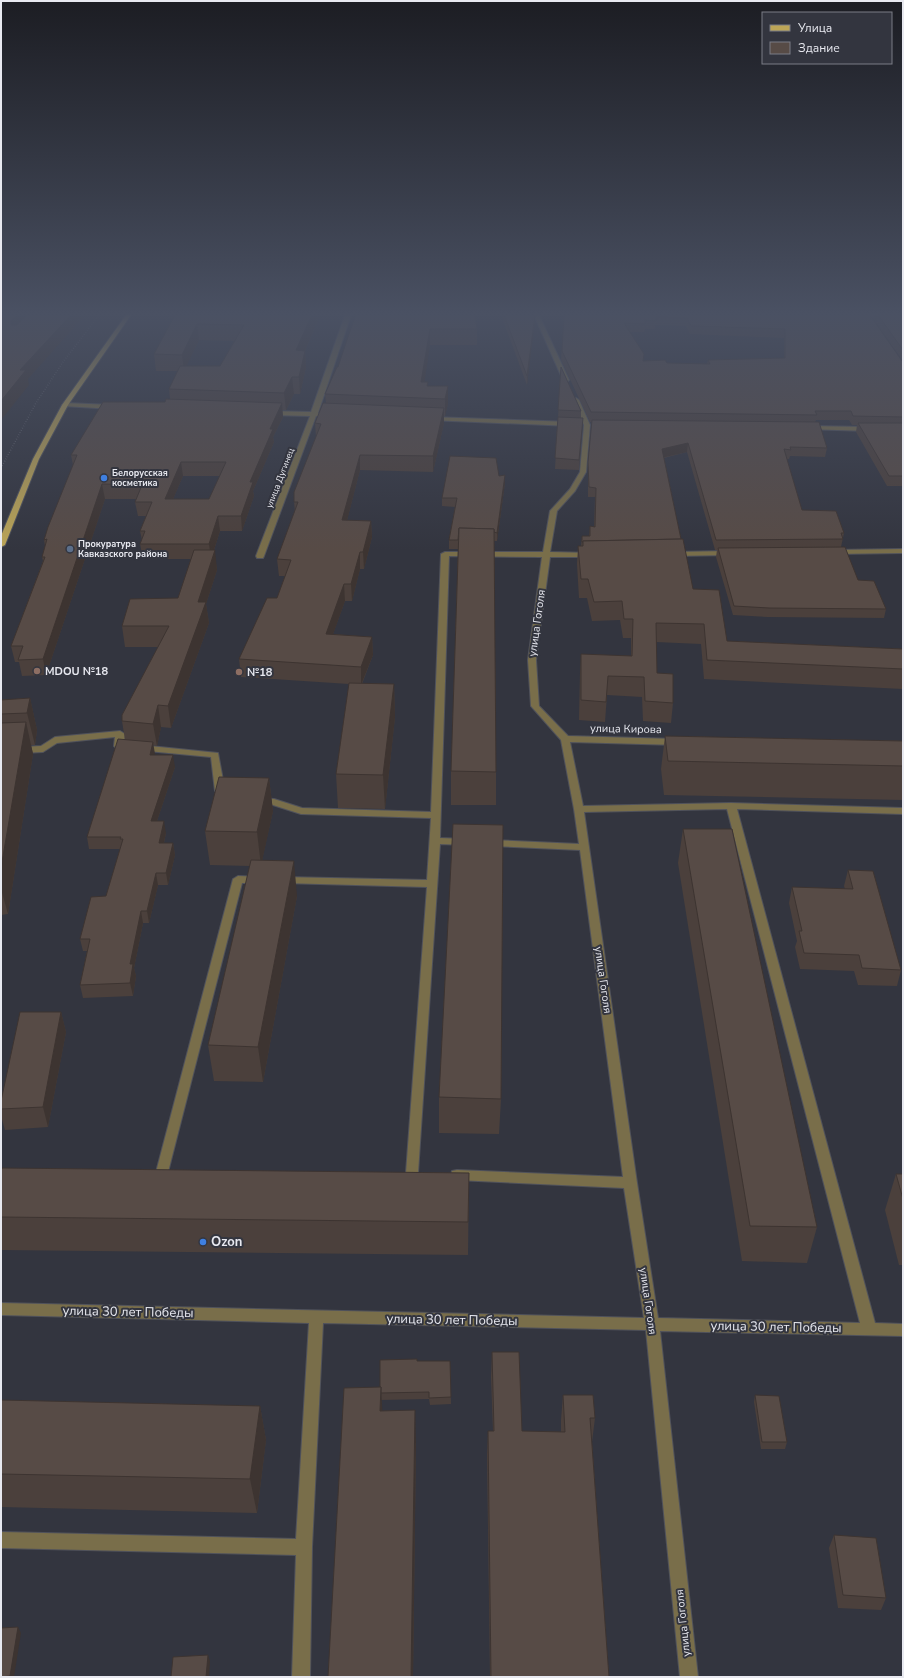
<svg xmlns="http://www.w3.org/2000/svg" width="904" height="1678" font-family="'Nunito Sans',sans-serif">
	<style>
		.lines { fill: none; stroke-linecap: round; stroke-linejoin: round }
		.minor-casing { stroke: #50525b; stroke-width: 2 }
		.major-casing { stroke: #50525b; stroke-width: 2 }
		.path { stroke: #6d6f78; stroke-width: 1.5; stroke-dasharray: 0.5 2; stroke-linecap: butt }
		.minor { fill: #796e4a; fill-rule: evenodd }
		.major { fill: #bca557; fill-rule: evenodd }
		.wall { fill: #4b403c; fill-rule: evenodd }
		.shaded-wall { fill: #3d3431 }
		.building { fill: #574b46; stroke: #3d3431; fill-rule: evenodd }
		.shop-dot { fill: #3f7fe0; stroke: #33353f; stroke-width: 1.5 }
		.service-dot { fill: #5c6f8a; stroke: #33353f; stroke-width: 1.5 }
		.education-dot { fill: #8d6e63; stroke: #33353f; stroke-width: 1.5 }
		.labels { text-anchor: middle; dominant-baseline: central; stroke-width: 4; stroke-linejoin: round; paint-order: stroke }
		.far-poi-label { font-size: 9px; font-weight: bold; fill: #e8e9f0; stroke: #33353f; text-anchor: start }
		.far-street-label { font-size: 9px; fill: #e8e9f0; stroke: #33353f }
		.street-label { font-size: 11px; fill: #e8e9f0; stroke: #33353f }
		.poi-label { font-size: 11px; font-weight: bold; fill: #e8e9f0; stroke: #33353f; text-anchor: start }
		.near-poi-label { font-size: 13px; font-weight: bold; fill: #e8e9f0; stroke: #33353f; text-anchor: start }
		.near-street-label { font-size: 13px; fill: #e8e9f0; stroke: #33353f }
	</style>
	<rect width="100%" height="100%" fill="#33353f"/>
	<g class="lines">
		<defs>
			<g id="minor">
				<path d="M345,315H351L318,413H331L334,415L331,417L316,416L264,556L263,558H257L256,556L310,416L269,415L266,413L269,411L311,412Z"/>
				<path d="M534,315H539L569,380L568,381L563,380Z"/>
				<path d="M861,315H903V318L863,317Z"/>
				<path d="M576,398L579,400L590,425L586,472L575,491L557,511L550,552L591,553L595,555L591,557H550L536,660L539,706L568,736L677,739L682,742L677,745L570,742L583,806L731,803L903,808V814L737,809L875,1323L903,1324V1336L660,1331L698,1677H680L646,1330L323,1323L312,1547L310,1677H292L296,1555L1,1548V1532L296,1539L309,1323L1,1315V1303L644,1318L624,1188L457,1180L452,1179L451,1175L452,1171L457,1170L623,1177L580,850L491,846L486,843L491,840L579,844L574,809L561,740L531,706L528,660L542,557L449,556L440,838L465,839L470,842L465,845L440,844L418,1173L417,1177L412,1178L407,1177L406,1173L427,887L283,883L278,880L283,877L427,880L431,818L301,814L273,805L256,803L254,801L259,798L274,799L302,808L431,812L441,554L445,552H543L550,511L570,489L580,472L584,425L573,400ZM727,809L860,1323L658,1318L637,1183L584,812Z"/>
				<path d="M65,403L113,405L116,407L113,409L63,406L62,405Z"/>
				<path d="M431,417L571,422L574,424L571,426L429,420V418Z"/>
				<path d="M807,426L869,427L872,429L869,431L805,429V427Z"/>
				<path d="M903,549V553L833,554L829,552L833,550Z"/>
				<path d="M729,551H732V555L673,556L669,554L673,552Z"/>
				<path d="M120,731L125,734L124,744L127,745L129,747L127,749L116,748L114,746L115,737L57,743L43,752L1,754V748L41,746L55,737Z"/>
				<path d="M140,745L218,753L225,791L220,794L215,791L211,757L137,750L135,748Z"/>
				<path d="M238,876L259,877L264,880L259,883H242L167,1176L166,1180L161,1181L156,1180L155,1176L233,879Z"/>
			</g>
			<path id="major" d="M126,315H131L68,405L39,459L5,545L1,547V536L33,459L62,405Z"/>
		</defs>
		<!-- minor casing -->
		<use href="#minor" class="minor-casing"/>
		<!-- major casing -->
		<use href="#major" class="major-casing"/>
		<!-- path -->
		<path class="path" d="M1,468L36,403L63,362L99,315"/>
		<!-- minor -->
		<use href="#minor" class="minor"/>
		<!-- major -->
		<use href="#major" class="major"/>
	</g>
	<!-- wall -->
	<g class="wall">
		<path d="M169,315H320L305,351L306,367L300,394H294L286,410H282L283,417L273,437L274,442L253,491L254,496L242,531H220L214,550L217,570L206,604L209,623L171,728L161,727L157,746L153,745L154,755L175,767L157,821L166,833L164,843H173L175,855L168,885H158L149,923H143L134,968L136,976L133,996L83,998L80,985L87,951H83L80,939L106,896L120,849H89L87,837L125,740L122,721L158,647H125L122,626L178,598L191,559H143L140,544L142,540L140,531L146,516H138L135,502L136,499H105L46,675L22,676L19,662H15L11,646L43,561L42,557L45,546L44,540L73,465L71,455L170,399L169,389L178,371H156L154,354L173,318H169ZM199,340L234,341L220,366H186ZM183,476H220L209,499H173Z"/>
		<path d="M356,315L477,329V345H430L424,382L428,386H448V404L445,416H444V423L433,472L360,470L347,520L371,521L372,537L364,569H360L352,601H345L333,634L372,637L373,655L362,684H394L395,717L385,809L338,808L336,774L349,684L241,677L239,659L277,598L285,576H279L277,559L295,512L294,502L316,437L315,423L326,403L325,394L338,367Z"/>
		<path d="M501,315H535L527,385Z"/>
		<path d="M564,315H870L902,361L903,362V486H887L856,432L857,425H852L849,420H816L815,422L827,448L825,457L790,456L789,459H786L802,510L844,533L841,547L858,580L886,609L884,618L768,617L733,615L716,557L717,550H715L687,452L664,458L681,539L693,589L727,641L903,649V689L704,679L701,644L656,642L657,673L673,703L671,723L643,721L642,697L607,695L605,722L579,720L580,673L581,654L631,656V638H623L620,620L592,621L587,598H579L577,564L578,546H581L582,536H589L590,526L594,527L595,497H588V471L592,422H590L561,360ZM655,325L686,326L690,334L784,338V358L708,360L707,364L667,363L643,361L629,332H644L645,329H655Z"/>
		<path d="M874,315H903V361L873,319Z"/>
		<path d="M561,367L581,411V418L582,428L579,470L555,469Z"/>
		<path d="M499,476L505,483L497,541H494L496,772V805H451V771L458,549H449V540L455,507L442,506V498Z"/>
		<path d="M30,698L37,730L35,745H31L33,754L8,914L1,915V700Z"/>
		<path d="M665,736L903,741V800L664,795L661,769Z"/>
		<path d="M269,778L273,811L262,860L297,896L263,1082L214,1081L208,1045L250,866L210,865L205,831Z"/>
		<path d="M683,829L817,1227L807,1263L742,1261L678,863Z"/>
		<path d="M848,870L901,970L897,986L858,985L854,971L800,969L795,947L797,941L789,903L792,887L845,889L844,886Z"/>
		<path d="M61,1012L66,1032L48,1127L5,1130L1,1116V1101Z"/>
		<path d="M439,1097L501,1099L499,1134L439,1133Z"/>
		<path d="M1,1171L469,1173L468,1255L1,1250Z"/>
		<path d="M896,1174H903V1265H899L885,1210Z"/>
		<path d="M492,1352L522,1431L561,1432V1420L563,1395L595,1418L592,1442L609,1677H490L487,1455L488,1431H493L491,1377Z"/>
		<path d="M450,1361L451,1404L430,1405L429,1399L381,1400L382,1411L416,1444L413,1677H328L380,1387Z"/>
		<path d="M755,1395L787,1442L785,1449H761L754,1402Z"/>
		<path d="M1,1400L260,1406L266,1440L257,1513L1,1507Z"/>
		<path d="M834,1535L886,1598L881,1610L838,1608L829,1548Z"/>
	</g>
	<!-- shaded-wall -->
	<g class="shaded-wall">
		<path d="M17,315H32L14,339L11,325V321Z"/>
		<path d="M71,315H85L28,379L29,385L1,420V401L20,370Z"/>
		<path d="M312,315H320L298,367L296,350Z"/>
		<path d="M535,315V321L527,385V376Z"/>
		<path d="M197,324L199,340L184,371L182,355Z"/>
		<path d="M430,329V345L422,399L421,382Z"/>
		<path d="M305,351L306,367L300,394L299,377Z"/>
		<path d="M292,377L294,394L286,410L284,393Z"/>
		<path d="M448,386V404L445,416V399Z"/>
		<path d="M282,403L283,417L273,437L274,442L253,491L254,496L242,531L241,516L250,482L270,429Z"/>
		<path d="M444,408V423L433,472V456Z"/>
		<path d="M688,443L687,452L661,458L662,449Z"/>
		<path d="M360,455V470L343,536L342,520Z"/>
		<path d="M181,462L183,476L167,513L165,499Z"/>
		<path d="M505,475V483L497,541V533Z"/>
		<path d="M102,484L105,499L46,675L43,659Z"/>
		<path d="M218,516L220,531L211,559L209,544Z"/>
		<path d="M371,521L372,537L364,569L363,552Z"/>
		<path d="M215,550L217,570L206,604L209,623L171,728L168,706L198,602Z"/>
		<path d="M360,552V569L352,601L351,584Z"/>
		<path d="M344,584L345,601L327,651L326,634Z"/>
		<path d="M372,637L373,655L361,685V667Z"/>
		<path d="M394,684L395,717L385,809L383,775Z"/>
		<path d="M30,698L37,730L35,745L27,713Z"/>
		<path d="M158,705L161,727L157,746L153,724Z"/>
		<path d="M26,722L33,754L8,914L1,889V868Z"/>
		<path d="M153,742L155,754L152,767L150,755Z"/>
		<path d="M173,755L175,767L153,833L151,821Z"/>
		<path d="M269,778L273,811L261,866L257,832Z"/>
		<path d="M164,821L166,833L161,855L159,843Z"/>
		<path d="M173,843L175,855L168,885L166,873Z"/>
		<path d="M294,861L297,896L263,1082L258,1047Z"/>
		<path d="M156,873L158,885L149,923L147,911Z"/>
		<path d="M141,911L143,923L134,968L136,976L133,996L130,983V964Z"/>
		<path d="M61,1012L66,1032L48,1127L43,1107Z"/>
		<path d="M381,1387L383,1421L380,1411Z"/>
		<path d="M260,1406L266,1440L257,1513L250,1479Z"/>
		<path d="M415,1410L416,1444L413,1677H411Z"/>
		<path d="M18,1627L21,1633L14,1677H10Z"/>
		<path d="M208,1655L210,1661L209,1677H206Z"/>
	</g>
	<!-- building -->
	<g class="building">
		<path d="M1,315H17L11,321V325H17L27,315H71L20,370H26L1,401Z"/>
		<path d="M175,315H312L296,350L305,351L299,377H292L284,393L169,389L180,366H220L244,325L197,324L182,355L154,354Z"/>
		<path d="M356,315H475L477,329H430L421,382H428L427,386H448L445,399L325,394L337,367H338L352,325Z"/>
		<path d="M504,315H535L527,376Z"/>
		<path d="M564,315H870L902,361L903,362V417L853,416L851,411H815L817,415L591,412L562,351ZM656,317L687,318L691,326L785,329V358L708,360L710,364L667,363L665,360L643,361L644,354L624,323L645,324V320L656,321Z"/>
		<path d="M878,315H903V350Z"/>
		<path d="M561,367L581,411L558,410Z"/>
		<path d="M166,399L282,403L270,429H273L250,482H253L241,516H218L209,544H140L145,531H140L152,502H135L142,485L102,484L43,659L18,660L23,646H11L45,557H42L47,539L44,540L48,527L77,455H71L103,402H165ZM181,462H226L209,499H165Z"/>
		<path d="M323,403L444,408L433,456L360,455L342,520L371,521L363,552H360L351,584H344L326,634L372,637L361,667L239,659L267,598H277L291,560L277,559L298,502H294V492L321,424L315,423Z"/>
		<path d="M558,417L583,418L579,460L555,458Z"/>
		<path d="M592,420L819,422L827,448L790,447L791,450L784,449L802,510L836,511L844,533H841L843,539L716,540L688,443L662,449L681,539L583,541V542H582V536H590V526L595,527L596,488L589,487L588,462Z"/>
		<path d="M858,423H903V476H889Z"/>
		<path d="M450,456L496,458L499,476L505,475L497,533L494,532V529L459,528L458,540H449L457,498H442Z"/>
		<path d="M459,528L494,529L496,772L451,771Z"/>
		<path d="M683,539L693,589L719,590L727,641L903,649V669L707,660L704,624L656,623L657,673L673,674V703L645,701L644,677L608,676L606,702L581,700V654L632,656L633,619H624L622,601L594,602L588,579H581L578,546H583V541Z"/>
		<path d="M845,547L858,580L874,581L886,609L769,608L734,606L718,548Z"/>
		<path d="M194,550H215L198,602H206L168,706L158,705L153,724L122,721V715L169,626H122L130,599L178,598Z"/>
		<path d="M349,683L394,684L383,775L336,774Z"/>
		<path d="M30,698L27,713L1,714V700Z"/>
		<path d="M26,722L1,868V723Z"/>
		<path d="M665,736L903,741V766L668,761Z"/>
		<path d="M118,739L153,742L150,755H173L151,821H164L159,843H173L166,873H156L147,911H141L130,964H133L130,983L80,985L90,939H80L91,897L106,896L123,839H120L121,837H87Z"/>
		<path d="M219,777L269,778L257,832L205,831Z"/>
		<path d="M453,824L503,825L501,1099L439,1097Z"/>
		<path d="M683,829H732L817,1227L750,1226Z"/>
		<path d="M251,860L294,861L258,1047L208,1045Z"/>
		<path d="M848,870L873,871L901,970L862,968L859,955L804,953L799,931H802L792,887L853,889Z"/>
		<path d="M20,1012H61L43,1107L1,1109V1101Z"/>
		<path d="M2,1168L469,1173L468,1222L1,1217V1171Z"/>
		<path d="M896,1174H903V1199Z"/>
		<path d="M492,1352H519L522,1431L565,1432L563,1395H593L595,1418H590L609,1677H491L488,1431H494Z"/>
		<path d="M417,1359V1361H450L451,1397L429,1398V1392L381,1393V1387H380V1360Z"/>
		<path d="M381,1387L380,1411L415,1410L411,1677H328L344,1388Z"/>
		<path d="M755,1395L779,1396L787,1442H762Z"/>
		<path d="M1,1400L260,1406L250,1479L1,1474Z"/>
		<path d="M834,1535L876,1538L886,1598L843,1595Z"/>
		<path d="M18,1627L10,1676L1,1677V1628Z"/>
		<path d="M208,1655L206,1677H171L173,1657Z"/>
	</g>
	<!-- sky -->
	<linearGradient id="sky" x2="0" y2="1"><stop stop-color="#1c1d23"/><stop offset="0.57" stop-color="#4a5163"/><stop offset="1" stop-color="#4a5163" stop-opacity="0"/></linearGradient>
	<rect width="904" height="550" fill="url(#sky)"/>
	<!-- markers -->
	<g class="shop-dot">
		<circle cx="104" cy="478" r="4"/>
		<circle cx="203" cy="1242" r="4"/>
	</g>
	<circle class="service-dot" cx="70" cy="549" r="4"/>
	<g class="education-dot">
		<circle cx="37" cy="671" r="4"/>
		<circle cx="239" cy="672" r="4"/>
	</g>
	<g class="labels">
		<!-- far-poi labels -->
		<g class="far-poi-label">
			<text x="112" y="473">Белорусская<tspan x="112" dy="10">косметика</tspan></text>
			<text x="78" y="544">Прокуратура<tspan x="78" dy="10">Кавказского района</tspan></text>
		</g>
		<!-- far-street labels -->
		<g class="far-street-label">
			<text transform="translate(280 478) rotate(-69)">улица Дугинец</text>
		</g>
		<!-- street labels -->
		<g class="street-label">
			<text transform="translate(537 623) rotate(-82)">улица Гоголя</text>
			<text transform="translate(626 729) rotate(1)">улица Кирова</text>
			<text transform="translate(603 980) rotate(82)">улица Гоголя</text>
			<text transform="translate(648 1301) rotate(82)">улица Гоголя</text>
			<text transform="translate(683 1623) rotate(-96)">улица Гоголя</text>
		</g>
		<!-- poi labels -->
		<g class="poi-label">
			<text x="45" y="671">MDOU №18</text>
			<text x="247" y="672">№18</text>
		</g>
		<!-- near-poi labels -->
		<g class="near-poi-label">
			<text x="211" y="1242">Ozon</text>
		</g>
		<!-- near-street labels -->
		<g class="near-street-label">
			<text transform="translate(128 1312) rotate(1)">улица 30 лет Победы</text>
			<text transform="translate(452 1320) rotate(1)">улица 30 лет Победы</text>
			<text transform="translate(776 1327) rotate(1)">улица 30 лет Победы</text>
		</g>
	</g>
	<!-- border -->
	<rect width="904" height="1678" fill="none" stroke="#e8e9f0" stroke-width="4"/>
	<!-- legend -->
	<rect x="762" y="12" width="130" height="52" fill="#33353f" stroke="#7b7d86"/>
	<rect x="770" y="25" width="20" height="6" fill="#bca557" stroke="#7b7d86"/>
	<text x="798" y="32" font-size="12" fill="#e8e9f0">Улица</text>
	<rect x="770" y="42" width="20" height="12" fill="#574b46" stroke="#7b7d86"/>
	<text x="798" y="52" font-size="12" fill="#e8e9f0">Здание</text>
</svg>
